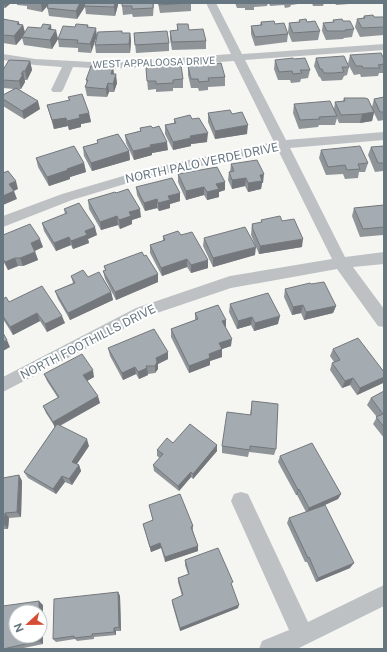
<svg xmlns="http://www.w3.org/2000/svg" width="387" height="652" font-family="'Public Sans',sans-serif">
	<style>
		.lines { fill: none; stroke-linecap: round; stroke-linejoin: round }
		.street { fill: #bdc1c4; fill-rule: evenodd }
		.wall { fill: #8e9498 }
		.shaded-wall { fill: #74787c }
		.building { fill: #a5acb1; stroke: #74787c }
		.labels { text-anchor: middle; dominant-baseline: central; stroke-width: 4; stroke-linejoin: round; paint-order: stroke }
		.far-street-label { font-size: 10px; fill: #677781; stroke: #fff }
		.street-label { font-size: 12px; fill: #677781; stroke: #fff }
	</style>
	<rect width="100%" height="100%" fill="#f5f5f2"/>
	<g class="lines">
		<!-- street -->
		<g class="street">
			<path d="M206,3H216L242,54L384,44V50L245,60L286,140L384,132V140L290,148L345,257L384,252V264L353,267L384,309V327L378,326L337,269L231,288L148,316L3,392V377L136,308L230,276L332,259L278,150L148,177L72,200L3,227V216L62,194L147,169L274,142L234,61L110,69L73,67L63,90L61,92H53L51,90L62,67L35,65L3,60V54L35,59L110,63L231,54Z"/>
			<path d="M241,492L248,494L308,622L384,585V606L297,649H259L262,641L289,630L231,501L234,494Z"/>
		</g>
	</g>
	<!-- wall -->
	<g class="wall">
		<path d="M3,3H11L5,8L3,7Z"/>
		<path d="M17,3H118V5L115,16L86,14L85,7L77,19L49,16L47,6L42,12L27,9V6L17,5Z"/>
		<path d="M154,3L153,16L133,17L132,14L123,15L122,6Z"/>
		<path d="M158,3H191V11L160,13Z"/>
		<path d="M235,3H268L267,6L254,7V10H245V8H237Z"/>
		<path d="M269,3H298V4L291,5L290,7L285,8L284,5L270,6Z"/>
		<path d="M303,3H324L323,6H313L312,3L303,4Z"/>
		<path d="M335,3H362L336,5Z"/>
		<path d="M364,16L384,18V35L360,37L355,27L357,19L363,18Z"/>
		<path d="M3,19L23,25L25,32L52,30L58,38L75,27L88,25L91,53L78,52V48L59,47L58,39L52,49L24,45L22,38L16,45L3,43Z"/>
		<path d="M299,20L307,22L320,31L318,40L292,42L288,32L289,23L299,22Z"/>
		<path d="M333,20L343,21L354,29L352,37L344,38L343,39L326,40L322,31L323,23L333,22Z"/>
		<path d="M261,22L275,24L288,34L287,42L255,46L251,34V26L260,25Z"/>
		<path d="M177,24L189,30L206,41V49L172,50L170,39V31H177Z"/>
		<path d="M122,33H130L131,41L130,53H96L95,45Z"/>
		<path d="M134,33L169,43V51L136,53Z"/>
		<path d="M384,52V73H379L378,76L361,77L360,74L354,75L348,64L350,55L383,57Z"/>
		<path d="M316,58L349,67L347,75L344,76L342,80L322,81L320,77H319L314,66Z"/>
		<path d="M294,59L310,70L308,78L301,79L300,82L291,83L290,80H278L274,69L275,60Z"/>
		<path d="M30,61L32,70L27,80H25V82L21,89H19L40,109L24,119L3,106V95L14,89L3,88V70Z"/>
		<path d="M188,66L225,77V86L208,87V90L199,91L198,88H191L188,75Z"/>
		<path d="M113,67L114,74L117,83L114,92H109L107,97L87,96L85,87L87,84L86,80Z"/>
		<path d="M146,68L183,79V88H173V91L156,92V89L148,90Z"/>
		<path d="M68,97L89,113L91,122L81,124V127L69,130L68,126L54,129L47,105L69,101Z"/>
		<path d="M384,97V120L378,121L374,113L372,121L360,123H339L337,118L335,125H319L318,127L299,129L293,113L294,104L334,109L335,102L343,101L344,98L372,107L374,99Z"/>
		<path d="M208,113L232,114L247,134L215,139L208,122Z"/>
		<path d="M174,119H192L207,142L191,144V146L173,150L165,134V125L174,123Z"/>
		<path d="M140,128L168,150L152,153V155L134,160L126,143L125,135L140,131Z"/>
		<path d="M97,140L129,151L130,160L92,171L84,156L83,147L97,143Z"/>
		<path d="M384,146V172L383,171L375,172L368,155L371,147Z"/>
		<path d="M321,150L368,163L365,172H359L358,178L345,179L343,174L326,175L319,158Z"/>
		<path d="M36,158L84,163L86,172L70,177V179L49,186L38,167Z"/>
		<path d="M231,164L263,183H262L261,189L248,192L245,186L232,189L228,180L229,172H230Z"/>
		<path d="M178,174L225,182V190L219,192V197L207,200L204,195L186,200L178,182Z"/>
		<path d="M136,187L180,201L170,204V208L159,211L157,208L145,211L137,195Z"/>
		<path d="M116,193L141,217L132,220V224L120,229L118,225L101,230L89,209L88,200Z"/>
		<path d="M384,205V233L383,235L360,237L352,216L354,208Z"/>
		<path d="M64,209L97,235L88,239L89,243L73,249L71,245L56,251L44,231L42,223L65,214Z"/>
		<path d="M261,220L282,221L302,247L259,254L251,235L252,224L261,223Z"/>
		<path d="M3,235L43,247L35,251L38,260L23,266H18L8,270L3,261Z"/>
		<path d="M181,235L208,268L191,273L187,267L162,276L150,253V245L163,241V236Z"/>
		<path d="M204,238L255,255L213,267L203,246Z"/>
		<path d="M104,266L158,274V282L116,300L105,279L103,271L105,270Z"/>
		<path d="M71,276L111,292L113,300L70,320L58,299L55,291L73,283Z"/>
		<path d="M311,284L336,306L333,313L304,320L301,313L292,315L284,297L285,289Z"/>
		<path d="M3,299L9,302L65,323L47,332L40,321L13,335L3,319Z"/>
		<path d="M230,304L278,324L254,331L251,325L237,329L229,312Z"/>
		<path d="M195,313L226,320V327H225L231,346L222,349V357L210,361V365L189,373L171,337V329L195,320Z"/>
		<path d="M108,348L168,359L158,364V369L155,373L148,374V375L139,379L136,374L123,380L110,356Z"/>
		<path d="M333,349L383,383L357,395L350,385L342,388L330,370L332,363L334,362L330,356Z"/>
		<path d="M44,374L94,377L87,381L100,403L60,426L89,446L77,464L79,465L81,471L72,485L65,482L56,494L28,478L24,472L55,427L46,413L43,406L58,398L47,381Z"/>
		<path d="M384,391V438L373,424L377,417L367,405L371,398Z"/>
		<path d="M252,401L276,449L274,455L249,452L248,457L222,453V446L250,415Z"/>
		<path d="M173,443L217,445V451L193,479L191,477L179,491L154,471L153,465L160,458L157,456V450Z"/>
		<path d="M280,456L341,494L338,499L323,506L350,568L316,582L307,562H305L287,523L289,518L306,512L297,495H296L278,462Z"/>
		<path d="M19,475L22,481L21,517L9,518L8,529H3V478Z"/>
		<path d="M149,505L193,526V531L198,546V551L165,562L161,548L151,552L143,524L153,520Z"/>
		<path d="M185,560L232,586L238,608L180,631L172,603V600L182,596L178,582V578L188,574L185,565Z"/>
		<path d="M118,592L120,596L121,631H116V635L94,637V639L77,641L75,639L56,642L53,639Z"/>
		<path d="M43,605V644L19,649H3Z"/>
	</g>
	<!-- shaded-wall -->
	<g class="shaded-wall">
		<path d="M4,3H11L5,8Z"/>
		<path d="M41,3H50L42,12Z"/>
		<path d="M80,3H87L77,19L76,11Z"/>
		<path d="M115,3H118V5L115,16L114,7Z"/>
		<path d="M19,22L20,28L23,25L25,34L22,37V38L16,45L14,36L17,24Z"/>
		<path d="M51,25L52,34L48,29Z"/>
		<path d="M96,28L97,36L91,53L90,44Z"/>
		<path d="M56,30L58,39L52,49L50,40Z"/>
		<path d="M130,33L131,41L130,53L129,44Z"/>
		<path d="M30,61L32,70L27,80L25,71Z"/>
		<path d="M113,67L114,76L111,74Z"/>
		<path d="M23,71L25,82L21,89L19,81Z"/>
		<path d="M116,74L117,83L114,92L113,84Z"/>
		<path d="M108,83L109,92L107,97L106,89Z"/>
		<path d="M38,101L40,109L24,119L22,111Z"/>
		<path d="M374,112L372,121L360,123L362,114Z"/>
		<path d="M89,113L91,122L81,124V127L69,130L67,121L79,115Z"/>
		<path d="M66,118L68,126L54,129L52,120Z"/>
		<path d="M248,125L247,134L215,139V131Z"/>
		<path d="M208,133L207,142L191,144V146L173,150V142L190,136Z"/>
		<path d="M167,142L168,150L152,153V155L134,160L133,151L150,145Z"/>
		<path d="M129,151L130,160L92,171L91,163Z"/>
		<path d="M84,163L86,172L70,177V179L49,186L47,177L67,169Z"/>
		<path d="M264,174L263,183H262L261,189L248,192V183L260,175Z"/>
		<path d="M246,178L245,186L232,189V180Z"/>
		<path d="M16,181L18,189L14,191L17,199L3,205V196L9,184Z"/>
		<path d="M225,182V190L219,192V197L207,200V192L216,184Z"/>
		<path d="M204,187V195L186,200V191Z"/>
		<path d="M180,193V201L170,204V208L159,211L158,203L168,196Z"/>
		<path d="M157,199V208L145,211L144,203Z"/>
		<path d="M140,209L141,217L132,220V224L120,229L119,220L129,212Z"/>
		<path d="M117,216L118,225L101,230L100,222Z"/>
		<path d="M95,227L97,235L88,239L89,243L73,249L71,241L85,231Z"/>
		<path d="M69,237L71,245L56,251L54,243Z"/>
		<path d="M40,239L43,247L34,251L31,243Z"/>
		<path d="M303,239L302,247L259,254L260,246Z"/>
		<path d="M256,247L255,255L213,267V258Z"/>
		<path d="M35,252L38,260L23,266L20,258Z"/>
		<path d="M15,258L18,266L8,270L5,262Z"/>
		<path d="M187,259V267L162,276L161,268Z"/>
		<path d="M208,260V268L191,273V265Z"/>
		<path d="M158,274V282L116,300L115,292Z"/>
		<path d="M111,292L113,300L70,320L68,313Z"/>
		<path d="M303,305L301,313L292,315L293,307Z"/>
		<path d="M336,306L333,313L304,320L306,312Z"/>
		<path d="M37,313L40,321L13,335L10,327Z"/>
		<path d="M62,316L65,323L47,332L45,324Z"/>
		<path d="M280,316L278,324L254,331L255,323Z"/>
		<path d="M252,317L251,325L237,329L238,321Z"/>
		<path d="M226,320V327L221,329L222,321Z"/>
		<path d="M232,339L231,346L222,349V357L210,361V365L189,373V366L209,354L219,343Z"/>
		<path d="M7,340L10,347L3,351V342Z"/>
		<path d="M168,352V359L158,364V369L155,373V366L156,358Z"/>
		<path d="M135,367L136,374L123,380L122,373Z"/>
		<path d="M147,368L148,375L139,379L138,372Z"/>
		<path d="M93,370L94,377L85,382L83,375Z"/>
		<path d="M384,377V381L383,383L357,395L360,388Z"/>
		<path d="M353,378L350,385L342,388L345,381Z"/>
		<path d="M98,396L100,403L55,428L53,422Z"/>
		<path d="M87,439L89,446L74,468L72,462Z"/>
		<path d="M217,445V451L193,479V474Z"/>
		<path d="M79,465L81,471L72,485L69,479Z"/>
		<path d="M191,472V477L179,491L178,486Z"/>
		<path d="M19,475L22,481L21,517L17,512Z"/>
		<path d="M62,476L65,482L56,494L53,489Z"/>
		<path d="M299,489L297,495H296L298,490Z"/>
		<path d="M341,494L338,499L306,513L309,508Z"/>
		<path d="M5,513L9,518L8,529L4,524Z"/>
		<path d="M160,543L161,548L151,552L150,547Z"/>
		<path d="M198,546V551L165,562V557Z"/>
		<path d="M354,563L350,568L316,582L318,578Z"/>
		<path d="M118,592L120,596L121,631L119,627Z"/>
		<path d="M39,601L43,605V644L39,641V636H40V612H39Z"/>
		<path d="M239,605L238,608L180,631V628Z"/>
		<path d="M114,628L116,631V635L114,632Z"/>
	</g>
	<!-- building -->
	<g class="building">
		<path d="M49,3H80L76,11L47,8L48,6H47Z"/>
		<path d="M85,3H115L114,7L84,6Z"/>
		<path d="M122,3H153V8L132,9V6H122Z"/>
		<path d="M159,3H188L159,5Z"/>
		<path d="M373,15L374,17H383L384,18V27L362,28L357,19L365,18L364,16Z"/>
		<path d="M3,19L19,22L17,24L23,25L14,36L3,35Z"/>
		<path d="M306,19L307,22L315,21L320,31L293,33L289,23L300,22L299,20Z"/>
		<path d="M342,19L343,21H350L354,29L345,30V31H327L323,23L334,22L333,20Z"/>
		<path d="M274,21L275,24L284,23L288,34L255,37L251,26L262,25L261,22Z"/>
		<path d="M43,24L51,25L48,29L56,30L50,40L22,37L28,27L41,28Z"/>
		<path d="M76,24L88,25L87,27L96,28L90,44L77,43L78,40L58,39L63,26L75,27Z"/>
		<path d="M177,24H188L189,30L203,29L206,41L172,42L170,31L178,30Z"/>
		<path d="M122,31V33H130L129,44L95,45L98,32Z"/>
		<path d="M167,31L169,43L135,45L134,33Z"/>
		<path d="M381,53L384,59V64L378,65L380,68H363L362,66H356L350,55Z"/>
		<path d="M344,56L349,67H342L344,72L334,73H324L322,69H320L316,58Z"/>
		<path d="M293,58L294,59L305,58L310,70H300L302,73L293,74L292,71L279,72L275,60Z"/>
		<path d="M9,60L30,61L25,71H23L21,74H23L19,81L3,80V70Z"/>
		<path d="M221,63L225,77L208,78L209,81L199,82L198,79H191L188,66Z"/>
		<path d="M181,65L183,79L173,80V83L156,84V81H147L146,68Z"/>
		<path d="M91,66L113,67L111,74H116L113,84L108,83L106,89L85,87L88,80H86Z"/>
		<path d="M16,88L38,101L22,111L3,99V95Z"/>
		<path d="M82,94L89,113L79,115L80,118L67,121L66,118L52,120L47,105L70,100L68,97Z"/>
		<path d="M384,97V112H380L374,99Z"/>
		<path d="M344,98H365L368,99L374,112L362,114L341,115L335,102L345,101Z"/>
		<path d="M330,101L337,116L319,117L320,119L300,120L294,104Z"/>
		<path d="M230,110L232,114L242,112L248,125L215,131L208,113Z"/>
		<path d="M190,115L192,119L199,118L208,133L190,136L191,138L173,142L165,125L176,123L174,119Z"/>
		<path d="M151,126L153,128L159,126L167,142L150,145L151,147L133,151L125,135L141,131L140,128Z"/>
		<path d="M118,134L129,151L91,163L83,147L98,143L97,140Z"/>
		<path d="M74,146L84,163L67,169L68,170L47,177L36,158Z"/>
		<path d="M360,146L368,163L358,164L360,169L347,170L345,165L328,167L321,150Z"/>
		<path d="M384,146V163H378L371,147Z"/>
		<path d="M257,160L264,174L260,175L262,181L248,183L246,178L232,180L229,172L234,171L231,164Z"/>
		<path d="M217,167L225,182L216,184L219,189L207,192L204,187L186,191L178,174Z"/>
		<path d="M8,171L16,181L9,184L14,191L3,196V173Z"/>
		<path d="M172,178L180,193L168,196L170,200L158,203L157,199L144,203L136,187Z"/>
		<path d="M128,189L140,209L129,212L131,216L119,220L117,216L100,222L88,200L115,192L116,193Z"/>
		<path d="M79,203L95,227L85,231L87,235L71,241L69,237L54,243L42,223L67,213L64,209Z"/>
		<path d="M384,205V227L363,229L354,208Z"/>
		<path d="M280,216L282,221L294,219L303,239L260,246L252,227L253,226L252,224L262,222L261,220Z"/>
		<path d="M30,224L40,239L31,243L35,252L20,258H15L5,262L3,259V235Z"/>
		<path d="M245,227L256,247L213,258L204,238Z"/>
		<path d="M178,231L181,235L192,232L208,260L191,265L187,259L161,268L150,245L165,240L163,236Z"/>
		<path d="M142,252L144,256L146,255L158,274L115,292L103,271L106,270L104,266Z"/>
		<path d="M83,270L88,277L99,272L111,292L68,313L55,291L75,283L71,276Z"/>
		<path d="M324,282L336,306L306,312L303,305L293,307L285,289L310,283L311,284Z"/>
		<path d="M42,286L62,316L45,324L37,313L10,327L3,316V299L6,297L9,302Z"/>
		<path d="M268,293L280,316L255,323L252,317L238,321L230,304Z"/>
		<path d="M218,305L226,320L222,321L232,339L219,343L222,349L209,354L210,358L189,366L171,329L198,319L195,313Z"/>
		<path d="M154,329L168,352L156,358L157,362L155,366H146L147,368L138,372L135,367L122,373L108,348Z"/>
		<path d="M3,333L7,340L3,342Z"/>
		<path d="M358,338L384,372V377L360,388L353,378L345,381L332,363L340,360L333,349Z"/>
		<path d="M82,354L93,370L83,375L98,396L53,422L43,406L59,397L44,374Z"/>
		<path d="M384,391V427L376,417L383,414L371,398Z"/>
		<path d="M252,401L278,404L276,449L250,446V450L222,446L227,412L251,415Z"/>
		<path d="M57,424L87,439L72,462L79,465L69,479L62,476L53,489L24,472Z"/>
		<path d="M190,424L217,445L193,474L191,472L178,486L153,465L163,454L157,450L167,438L173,443Z"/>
		<path d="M312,443L341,494L309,508L299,489L298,490L280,456Z"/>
		<path d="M19,475L17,512L5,513L4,524H3V478Z"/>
		<path d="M180,494L193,526L191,527L198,546L165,557L160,543L150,547L143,524L153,520L149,505Z"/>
		<path d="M325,505L354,563L318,578L309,557L308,558L289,518Z"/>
		<path d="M218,548L233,582L231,583L239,605L180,628L172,600L183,595L178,578L189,574L185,560Z"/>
		<path d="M118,592L119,627L114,628V632L92,634V636L74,638V636L53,639L54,599Z"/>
		<path d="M39,601V612H16V636H39V641L3,649V606Z"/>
	</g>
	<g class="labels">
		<!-- far-street labels -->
		<g class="far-street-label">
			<text transform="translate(154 62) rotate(-2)">WEST APPALOOSA DRIVE</text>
		</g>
		<!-- street labels -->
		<g class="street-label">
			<text transform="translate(202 163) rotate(-12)">NORTH PALO VERDE DRIVE</text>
			<text transform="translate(88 342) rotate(-27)">NORTH FOOTHILLS DRIVE</text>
		</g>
	</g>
	<!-- border -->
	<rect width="387" height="652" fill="none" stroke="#677781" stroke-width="8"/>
	<!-- north arrow -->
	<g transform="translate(28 624) rotate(248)"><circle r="19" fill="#ffffff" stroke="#c2c9cd"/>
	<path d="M0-3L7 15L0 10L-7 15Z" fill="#d54d32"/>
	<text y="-6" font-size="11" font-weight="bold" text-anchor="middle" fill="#677781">N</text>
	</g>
</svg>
